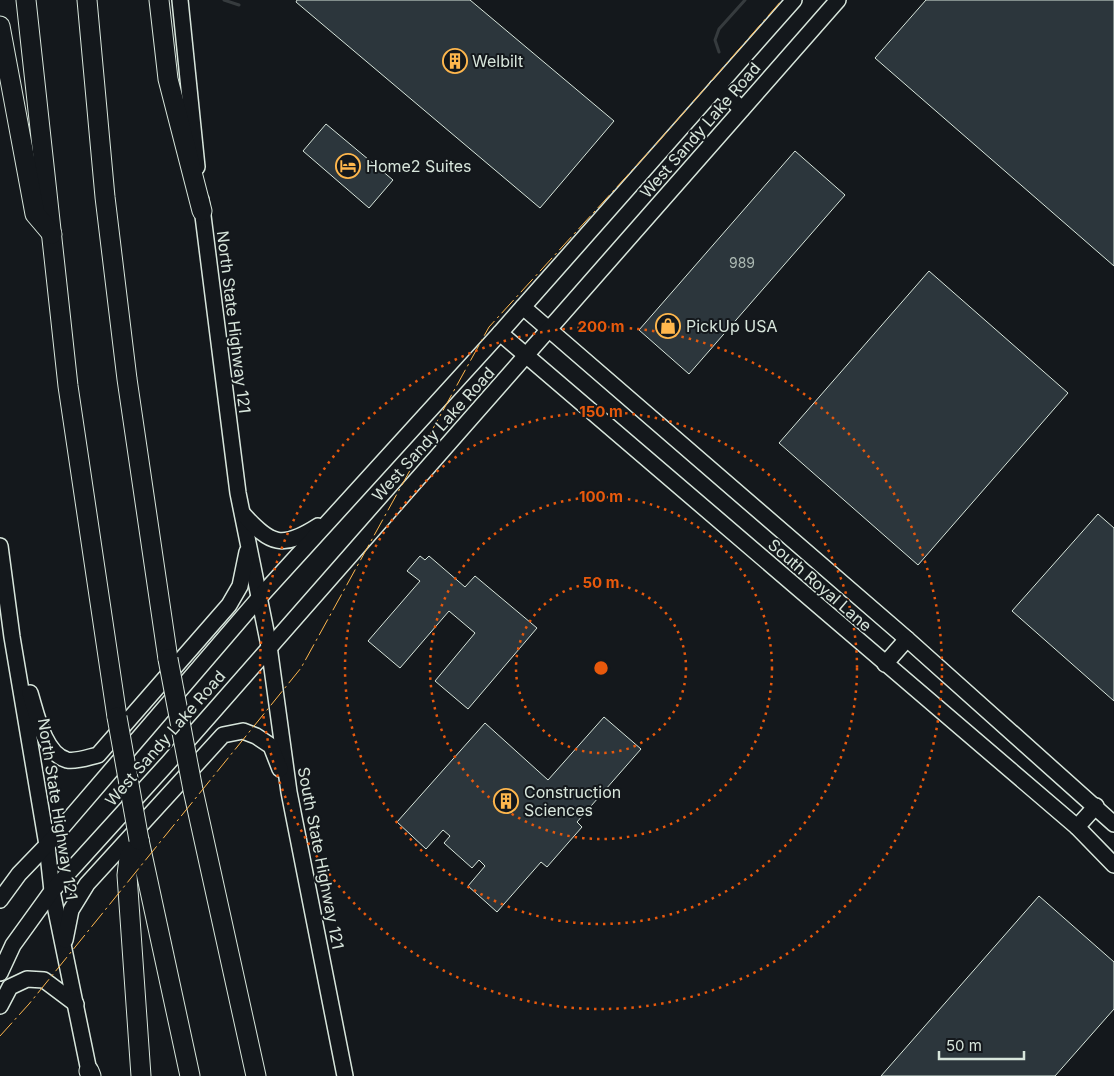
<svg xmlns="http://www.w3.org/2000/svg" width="1114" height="1076" font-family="Inter,sans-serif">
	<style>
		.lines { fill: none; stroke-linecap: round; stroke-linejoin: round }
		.stream { stroke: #363b3e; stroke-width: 3 }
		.building { fill: #2c363c; stroke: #d8e6dc }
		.secondary-casing { stroke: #d8e6dc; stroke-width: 18 }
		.motorway-casing { stroke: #d8e6dc; stroke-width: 21 }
		.secondary { stroke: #14181c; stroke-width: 15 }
		.motorway { stroke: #14181c; stroke-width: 19 }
		.motorway-bridge-casing { stroke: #d8e6dc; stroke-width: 21; stroke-linecap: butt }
		.motorway-bridge { stroke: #14181c; stroke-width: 19 }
		.power { stroke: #ffb74d; stroke-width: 1; stroke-dasharray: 18 4 2.5 4; stroke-linecap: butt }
		.ring { fill: none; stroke: #e8590c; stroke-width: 2.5; stroke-dasharray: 2.5 5 }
		.labels { text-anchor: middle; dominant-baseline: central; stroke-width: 4; stroke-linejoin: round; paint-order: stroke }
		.number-label { font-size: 14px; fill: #adbab4 }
		.poi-label { font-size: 16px; fill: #d8e6dc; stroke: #14181c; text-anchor: start }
		.street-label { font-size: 16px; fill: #d8e6dc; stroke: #14181c }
		.centre { fill: #e8590c; stroke: #14181c; stroke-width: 2.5 }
		.ring-label { font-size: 15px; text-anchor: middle; font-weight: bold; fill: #e8590c; stroke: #14181c; stroke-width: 4; stroke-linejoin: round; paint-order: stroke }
	</style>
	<rect width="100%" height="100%" fill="#14181c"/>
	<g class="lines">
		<!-- stream -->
		<g class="stream">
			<path d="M224,0L239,5"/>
			<path d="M719,52L715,40L719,29L745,0"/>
		</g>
	</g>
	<!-- building -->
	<g class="building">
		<path d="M297,0H470L614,121L540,208L296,2Z"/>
		<path d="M926,0H1114V266L875,58Z"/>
		<path d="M326,124L393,180L369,208L303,151Z"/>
		<path d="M795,151L845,195L689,374L639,330Z"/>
		<path d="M929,271L1068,393L918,565L779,443Z"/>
		<path d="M1098,514L1114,528V701L1012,611Z"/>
		<path d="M420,556L425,560L429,556L465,587L475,576L537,628L468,709L435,681L475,633L449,611L400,668L368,641L420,581L407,571Z"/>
		<path d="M604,717L641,749L577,822L582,827L547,867L541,862L497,912L468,886L485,866L479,860L472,868L444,843L450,836L443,830L426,849L397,822L485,723L548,780Z"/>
		<path d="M1039,896L1114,962V1009L1055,1076H881Z"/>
	</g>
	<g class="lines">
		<defs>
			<g id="secondary">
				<path d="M180,0L197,167"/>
				<path d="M717,87L742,109"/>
				<path d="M201,200L238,493L269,646L289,792L345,1076"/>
				<path d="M523,307L907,639L1114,824"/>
				<path d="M500,333L1077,827L1114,865"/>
				<path d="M243,514C271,545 282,549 318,526"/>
				<path d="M0,546L12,637L47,845L52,891L90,1076"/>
				<path d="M885,664L907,639"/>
				<path d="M30,693C36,712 44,754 67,760C76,762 89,757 98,755L229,605L240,586L247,552"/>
				<path d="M1077,827L1096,806"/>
				<path d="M0,900L19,874L47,845L259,598L500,333L794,0"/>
				<path d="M65,940L71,910L87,884L223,735L243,731L256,736L271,746L280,769"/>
				<path d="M0,973L13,945L52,891L168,763L838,0"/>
				<path d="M0,1006L10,987L27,979L44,980L76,1004"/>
			</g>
			<g id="motorway">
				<path d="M26,0L68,386L117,717"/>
				<path d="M87,0L105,197L127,379L168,659"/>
				<path d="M159,0L168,79L202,211"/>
				<path d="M0,26L35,214L52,234"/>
				<path d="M193,790L256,1076"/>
				<path d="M139,840L190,1076"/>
				<path d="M139,840L129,858L127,875L141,1076"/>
				<path d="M89,1071L91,1076"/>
			</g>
		</defs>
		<!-- secondary casing -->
		<use href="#secondary" class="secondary-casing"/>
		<!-- motorway casing -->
		<use href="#motorway" class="motorway-casing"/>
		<!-- secondary -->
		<use href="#secondary" class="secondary"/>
		<!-- motorway -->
		<use href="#motorway" class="motorway"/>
		<defs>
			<g id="motorway-bridge">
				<path d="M168,659L193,790"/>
				<path d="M117,717L139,840"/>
			</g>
		</defs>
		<!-- motorway-bridge casing -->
		<use href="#motorway-bridge" class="motorway-bridge-casing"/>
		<!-- motorway-bridge -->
		<use href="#motorway-bridge" class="motorway-bridge"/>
		<!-- power -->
		<path class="power" d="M0,1036L29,1004L301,668L489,327L658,142L782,0"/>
	</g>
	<!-- distance rings -->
	<g class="ring">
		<circle cx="601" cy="668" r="85"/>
		<circle cx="601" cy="668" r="171"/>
		<circle cx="601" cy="668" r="256"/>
		<circle cx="601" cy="668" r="341"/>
	</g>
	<!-- icons -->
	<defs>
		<symbol id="building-ring" viewBox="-11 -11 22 22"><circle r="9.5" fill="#14181c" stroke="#ffb74d" stroke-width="1.5"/><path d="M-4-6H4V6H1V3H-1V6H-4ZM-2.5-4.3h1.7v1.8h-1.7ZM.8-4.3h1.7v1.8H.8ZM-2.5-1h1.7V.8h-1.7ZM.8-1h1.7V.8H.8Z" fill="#ffb74d"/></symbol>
		<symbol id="hotel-ring" viewBox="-11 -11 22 22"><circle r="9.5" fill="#14181c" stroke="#ffb74d" stroke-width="1.5"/><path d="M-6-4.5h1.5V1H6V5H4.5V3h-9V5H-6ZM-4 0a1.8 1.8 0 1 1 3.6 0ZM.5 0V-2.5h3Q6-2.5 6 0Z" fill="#ffb74d"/></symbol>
		<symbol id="shop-ring" viewBox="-11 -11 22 22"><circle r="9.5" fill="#14181c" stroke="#ffb74d" stroke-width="1.5"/><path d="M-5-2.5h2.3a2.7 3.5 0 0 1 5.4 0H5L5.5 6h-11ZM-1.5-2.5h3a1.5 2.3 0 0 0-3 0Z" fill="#ffb74d"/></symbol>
	</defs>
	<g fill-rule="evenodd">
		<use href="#building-ring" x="441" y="47" width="28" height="28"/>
		<use href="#hotel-ring" x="334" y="152" width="28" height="28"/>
		<use href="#shop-ring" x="654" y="312" width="28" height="28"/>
		<use href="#building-ring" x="492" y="787" width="28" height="28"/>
	</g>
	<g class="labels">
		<!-- number labels -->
		<g class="number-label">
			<text x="742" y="262">989</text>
		</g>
		<!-- poi labels -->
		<g class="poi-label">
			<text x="472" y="61">Welbilt</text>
			<text x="366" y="166">Home2 Suites</text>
			<text x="686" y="326">PickUp USA</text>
			<text x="524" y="792">Construction<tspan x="524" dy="18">Sciences</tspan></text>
		</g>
		<!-- street labels -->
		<g class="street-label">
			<text transform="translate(700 130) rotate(-49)">West Sandy Lake Road</text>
			<text transform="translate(234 322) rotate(83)">North State Highway 121</text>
			<text transform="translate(433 434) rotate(-48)">West Sandy Lake Road</text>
			<text transform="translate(820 585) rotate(41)">South Royal Lane</text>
			<text transform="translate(165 738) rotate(-49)">West Sandy Lake Road</text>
			<text transform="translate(58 809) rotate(81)">North State Highway 121</text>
			<text transform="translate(321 858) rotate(79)">South State Highway 121</text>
		</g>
	</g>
	<circle cx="601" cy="668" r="8" class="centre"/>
	<g class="ring-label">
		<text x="601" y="332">200 m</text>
		<text x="601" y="417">150 m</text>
		<text x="601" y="502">100 m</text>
		<text x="601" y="588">50 m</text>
	</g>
	<!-- scale -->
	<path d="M939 1051v8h85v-8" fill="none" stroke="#d8e6dc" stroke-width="2.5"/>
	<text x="946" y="1051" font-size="15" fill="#d8e6dc" stroke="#14181c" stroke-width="4" paint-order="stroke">50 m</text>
</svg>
